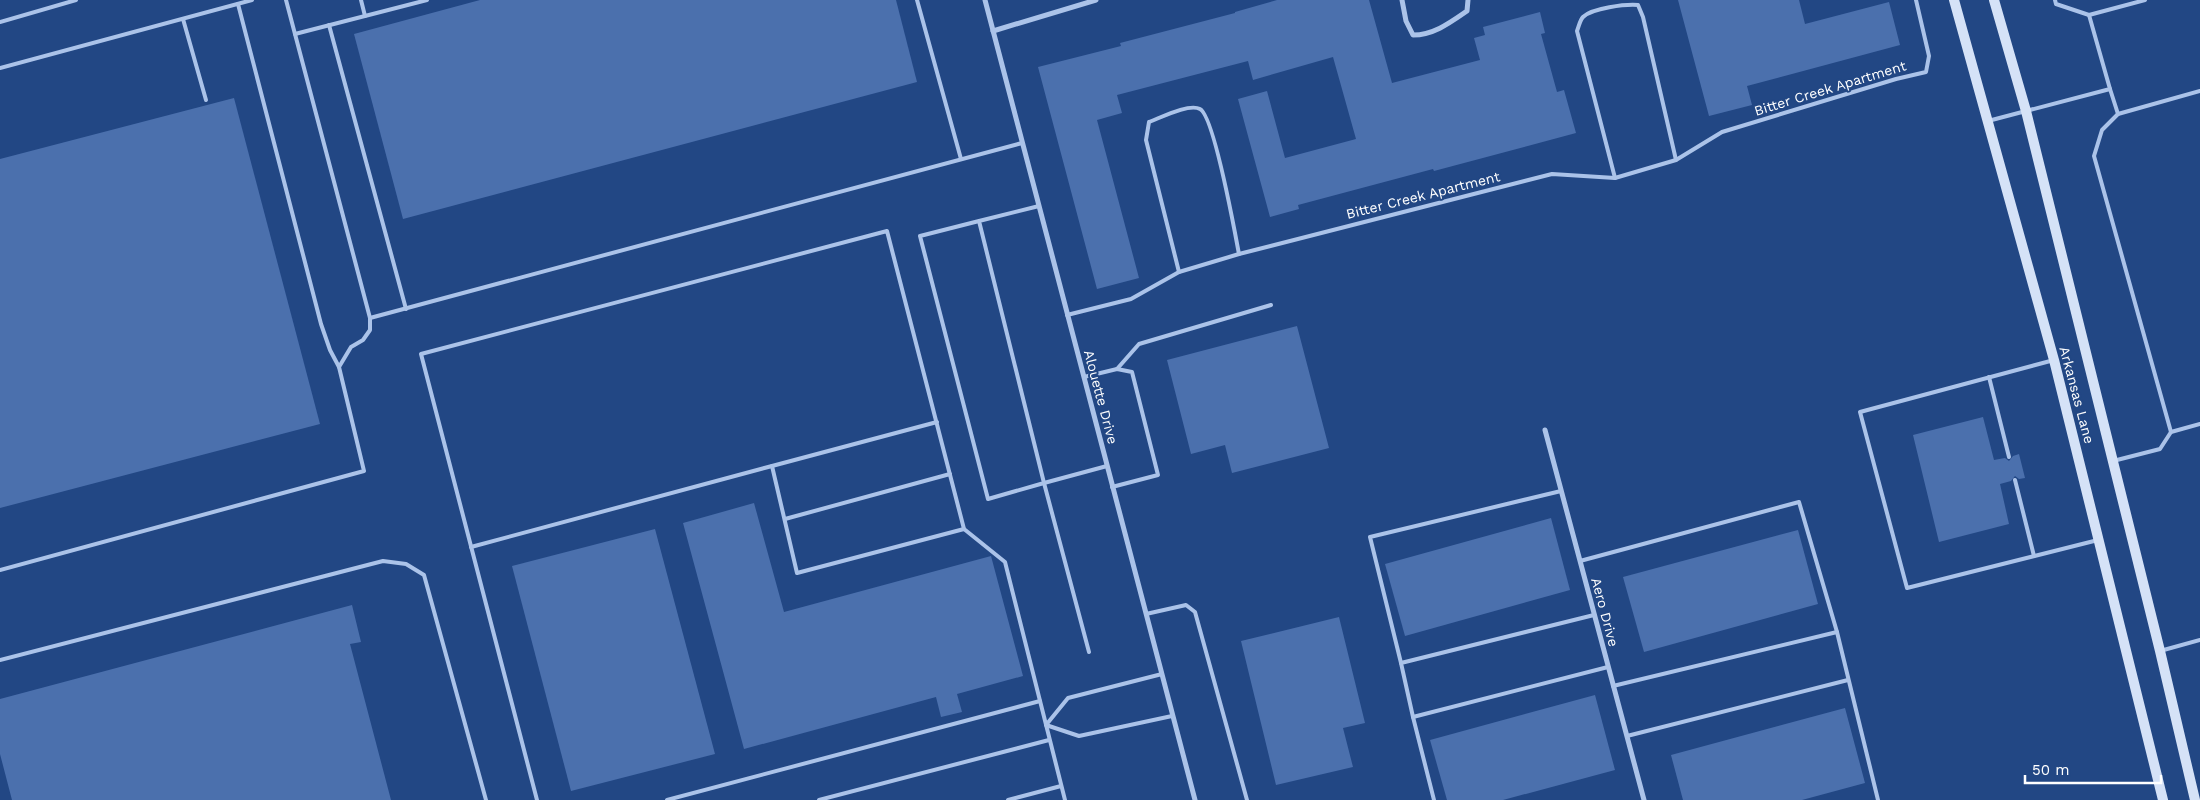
<svg xmlns="http://www.w3.org/2000/svg" width="2200" height="800" font-family="'Work Sans',sans-serif">
	<style>
		.building { fill: #4b70ad }
		.lines { fill: none; stroke-linecap: round; stroke-linejoin: round }
		.lane { stroke: #abc3e9; stroke-width: 4 }
		.street { stroke: #abc3e9; stroke-width: 5 }
		.secondary { stroke: #d5e2f7; stroke-width: 10 }
		.labels { text-anchor: middle; dominant-baseline: central; stroke-width: 4; stroke-linejoin: round; paint-order: stroke }
		.street-label { font-size: 14px; fill: #fff; stroke: #224784 }
	</style>
	<rect width="100%" height="100%" fill="#224784"/>
	<!-- building -->
	<g class="building">
		<path d="M480,0H896L917,82L403,219L354,34Z"/>
		<path d="M1277,0H1369L1392,83L1480,60L1474,38L1485,35L1483,27L1540,12L1545,33L1541,34L1557,92L1564,90L1576,133L1434,171L1433,169L1298,205L1299,209L1270,217L1238,99L1267,91L1285,158L1356,139L1333,57L1253,80L1248,61L1117,95L1122,113L1097,120L1139,278L1097,289L1038,67L1121,46L1120,43L1235,13V12Z"/>
		<path d="M1678,0H1799L1805,24L1889,2L1900,45L1747,86L1752,105L1709,116Z"/>
		<path d="M234,98L320,424L0,508V159Z"/>
		<path d="M1297,326L1329,448L1232,473L1225,445L1191,454L1167,360Z"/>
		<path d="M1983,417L1994,460L2005,458L2009,461L2013,456L2019,454L2025,478L2019,479L2015,476L2011,481L2000,484L2009,524L1939,542L1913,435Z"/>
		<path d="M754,503L784,612L991,556L1023,676L957,694L962,712L941,717L936,697L744,749L683,523Z"/>
		<path d="M1551,518L1570,590L1405,636L1385,564Z"/>
		<path d="M655,529L715,754L571,791L512,566Z"/>
		<path d="M1798,530L1818,604L1644,652L1623,577Z"/>
		<path d="M352,605L361,642L350,644L391,800H12L0,754V699Z"/>
		<path d="M1339,617L1365,723L1343,728L1353,767L1276,785L1241,641Z"/>
		<path d="M1595,695L1615,770L1503,800H1447L1430,740Z"/>
		<path d="M1845,708L1865,783L1802,800H1683L1671,755Z"/>
	</g>
	<g class="lines">
		<!-- lane -->
		<g class="lane">
			<path d="M286,0L370,318L1022,143"/>
			<path d="M361,0L365,16"/>
			<path d="M917,0L961,159"/>
			<path d="M238,4L321,324L330,350L339,367"/>
			<path d="M2089,15L2145,0"/>
			<path d="M183,19L206,100"/>
			<path d="M0,22L76,0"/>
			<path d="M329,25L406,309"/>
			<path d="M295,34L427,0"/>
			<path d="M0,68L252,0"/>
			<path d="M2110,89L2118,114"/>
			<path d="M1988,121L2110,89L2089,15L2056,4L2055,0"/>
			<path d="M1615,178L1577,31C1579,26 1580,20 1583,17C1592,8 1626,4 1638,5L1643,17L1676,160"/>
			<path d="M979,221L920,236L988,499L1044,483L979,221L1039,206"/>
			<path d="M1179,272L1146,140L1149,122C1160,118 1189,103 1200,109C1214,116 1235,233 1239,254"/>
			<path d="M1067,315L1131,299L1179,272L1239,254L1552,174L1615,178L1676,160L1722,132L1896,79L1926,72L1929,56L1916,0"/>
			<path d="M2054,360L1860,412L1907,588L2098,540"/>
			<path d="M1117,369L1139,344L1271,305"/>
			<path d="M1084,377L1117,369L1132,372L1158,475L1112,487"/>
			<path d="M1989,377L2009,457"/>
			<path d="M937,422L772,466L797,573L964,529"/>
			<path d="M2171,432L2094,156L2102,130L2118,114L2200,91"/>
			<path d="M2113,461L2160,449L2171,432L2200,424"/>
			<path d="M2015,480L2034,556"/>
			<path d="M785,519L950,474"/>
			<path d="M471,547L772,466"/>
			<path d="M1580,561L1799,502L1837,632"/>
			<path d="M0,570L364,471L339,367L351,347L363,340L370,330V318"/>
			<path d="M1146,614L1186,605L1195,612L1247,800"/>
			<path d="M1594,615L1401,663L1413,717L1608,667"/>
			<path d="M2160,651L2200,640"/>
			<path d="M1089,652L1044,483L1107,466"/>
			<path d="M0,660L383,561L406,564L424,575L486,800"/>
			<path d="M1401,663L1370,537L1561,491"/>
			<path d="M1613,686L1837,632L1878,800"/>
			<path d="M1413,717L1434,800"/>
			<path d="M1046,725L1068,698L1162,674"/>
			<path d="M1046,725L1079,736L1172,716"/>
			<path d="M1627,736L1848,680"/>
			<path d="M537,800L421,354L887,231L964,529L1005,562L1065,800"/>
			<path d="M667,800L1040,701"/>
			<path d="M819,800L1049,740"/>
			<path d="M1008,800L1061,786"/>
		</g>
		<!-- street -->
		<g class="street">
			<path d="M985,0L1195,800"/>
			<path d="M1402,0L1406,21L1413,35C1434,35 1451,22 1467,11L1468,0"/>
			<path d="M993,31L1096,0"/>
			<path d="M1545,430L1644,800"/>
		</g>
		<!-- secondary -->
		<g class="secondary">
			<path d="M1954,0L2054,360L2163,800"/>
			<path d="M1994,0L2026,111L2160,651L2195,800"/>
		</g>
	</g>
	<g class="labels">
		<!-- street labels -->
		<g class="street-label">
			<text transform="translate(1830 88) rotate(-17)">Bitter Creek Apartment</text>
			<text transform="translate(1423 195) rotate(-14)">Bitter Creek Apartment</text>
			<text transform="translate(2077 395) rotate(75)">Arkansas Lane</text>
			<text transform="translate(1101 397) rotate(75)">Alouette Drive</text>
			<text transform="translate(1605 612) rotate(75)">Aero Drive</text>
		</g>
	</g>
	<!-- scale -->
	<path d="M2025 775v8h136v-8" fill="none" stroke="#ffffff" stroke-width="2.5"/>
	<text x="2032" y="775" font-size="15" fill="#ffffff" stroke="#224784" stroke-width="4" paint-order="stroke">50 m</text>
</svg>
